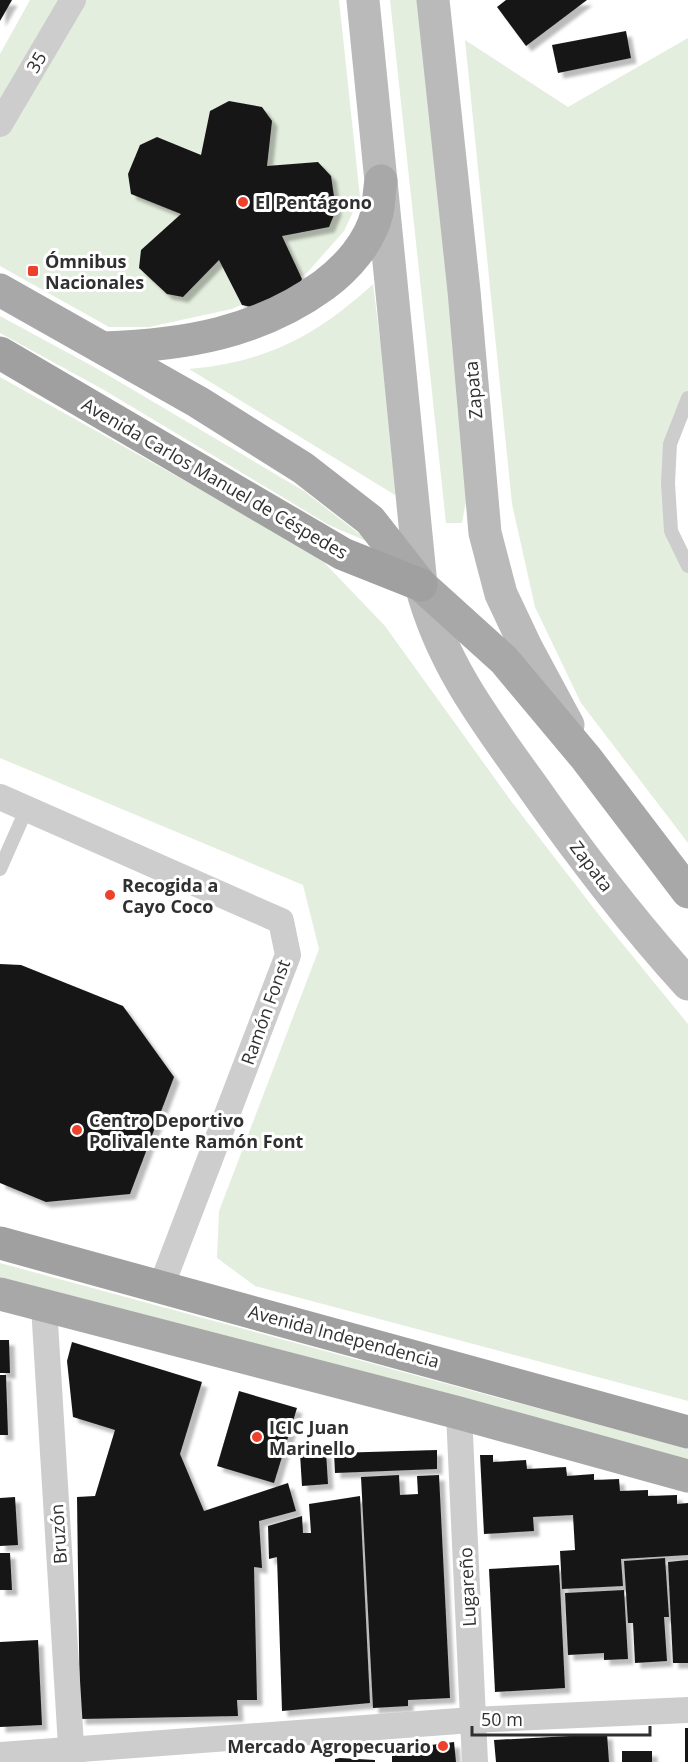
<svg xmlns="http://www.w3.org/2000/svg" width="688" height="1762" font-family="'Open Sans',sans-serif">
	<style>
		.green { fill: #e4eede }
		.building { fill: #171717; filter: url(#shadow) }
		.lines { fill: none; stroke-linecap: round; stroke-linejoin: round }
		.service { stroke: #cdcdcd; stroke-width: 14 }
		.minor { stroke: #cdcdcd; stroke-width: 26 }
		.secondary { stroke: #bababa; stroke-width: 33 }
		.primary { stroke: #a8a8a8; stroke-width: 33 }
		.trunk { stroke: #a0a0a0; stroke-width: 33 }
		.poi-dot { fill: #ee412c; stroke: #fff; stroke-width: 2 }
		.labels { text-anchor: middle; dominant-baseline: central; stroke-width: 6; stroke-linejoin: round; paint-order: stroke }
		.street-label { font-size: 18px; fill: #303030; stroke: #fff }
		.poi-label { font-size: 18px; font-weight: bold; fill: #303030; stroke: #fff; text-anchor: start }
	</style>
	<defs>
		<filter id="shadow"><feDropShadow dx="5.5" dy="5.5" stdDeviation="1.5" flood-color="#0004"/></filter>
	</defs>
	<rect width="100%" height="100%" fill="#fff"/>
	<!-- green -->
	<g class="green">
		<path d="M30,0H339L360,197L344,231L306,274L232,309L149,327H109L0,266V54Z"/>
		<path d="M390,0H421L470,479L462,523H446Z"/>
		<path d="M688,38V403L670,444L671,531L688,566V843L581,703L535,607L512,504L465,40L568,107Z"/>
		<path d="M373,284L400,498L189,369C265,363 318,335 373,284Z"/>
		<path d="M0,316L96,368L304,491L371,543L329,525L104,390L0,333Z"/>
		<path d="M0,377L317,555L385,626L514,805L599,915L688,1024V1401L255,1286L217,1258L219,1211L319,949L303,885L0,758Z"/>
		<path d="M0,1263L688,1449V1464L0,1278Z"/>
	</g>
	<!-- building -->
	<g class="building">
		<path d="M0,0H12L0,21Z"/>
		<path d="M506,0H587L526,46L497,7Z"/>
		<path d="M626,31L631,58L558,73L552,45Z"/>
		<path d="M229,101L262,107L272,121L267,166L318,162L331,176L336,210L329,227L282,236L302,279L294,295L261,309L242,305L219,260L183,297L167,294L139,268L141,250L181,214L131,194L128,174L140,145L157,137L201,155L210,111Z"/>
		<path d="M0,964L21,965L123,1006L174,1077L130,1194L46,1202L0,1183Z"/>
		<path d="M0,1340H9L10,1373H0Z"/>
		<path d="M72,1342L202,1382L180,1454L204,1511L288,1483L296,1511L259,1521L262,1568L254,1567L257,1700H237L238,1716L80,1719L77,1497L95,1496L115,1430L73,1417L67,1361Z"/>
		<path d="M0,1375H6L8,1435H0Z"/>
		<path d="M239,1391L297,1408L274,1483L217,1466Z"/>
		<path d="M437,1450V1469L335,1473L334,1453Z"/>
		<path d="M326,1452L328,1484L302,1486L300,1454Z"/>
		<path d="M480,1455H493V1462L526,1460L527,1469L566,1467L567,1476L594,1474V1480L619,1479L620,1491L648,1490V1496L677,1495V1504L688,1503V1555L621,1559L623,1586L562,1589L560,1551L575,1550L573,1515L533,1517L534,1531L484,1534Z"/>
		<path d="M399,1475L400,1495L418,1494L417,1476L439,1475L450,1698L408,1700V1706L373,1708L361,1477Z"/>
		<path d="M360,1496L370,1703L282,1711L277,1557L269,1559L268,1526L302,1516L303,1533H311L309,1504Z"/>
		<path d="M15,1497L18,1545L0,1546V1498Z"/>
		<path d="M0,1553H10L12,1590H0Z"/>
		<path d="M665,1558L669,1617H664L667,1661L635,1663L633,1623H628L624,1561Z"/>
		<path d="M688,1560V1663H673L668,1562Z"/>
		<path d="M559,1565L565,1688L495,1692L489,1569Z"/>
		<path d="M624,1590L628,1659L604,1660V1653L568,1655L565,1593Z"/>
		<path d="M38,1640L42,1725L0,1727V1642Z"/>
		<rect x="685" y="1728" width="3" height="34"/>
		<path d="M607,1734L609,1762H496L494,1740Z"/>
		<path d="M454,1742L456,1762H392V1750Z"/>
		<rect x="622" y="1751" width="30" height="11"/>
		<path d="M340,1758L375,1760V1762H335V1759Z"/>
	</g>
	<g class="lines">
		<!-- service -->
		<g class="service">
			<path d="M688,398L670,444L668,483L671,531L688,566"/>
			<path d="M0,869L27,808"/>
		</g>
		<!-- minor -->
		<g class="minor">
			<path d="M0,124L73,0"/>
			<path d="M0,797L281,921L288,955L161,1287"/>
			<path d="M44,1306L72,1762"/>
			<path d="M459,1413L475,1762"/>
			<path d="M0,1755L472,1720L688,1710"/>
		</g>
		<!-- secondary -->
		<g class="secondary">
			<path d="M363,0L421,585C441,662 484,719 530,783C579,853 631,921 688,984"/>
			<path d="M433,0L464,291L485,533L501,594L526,647L568,725"/>
		</g>
		<!-- primary -->
		<g class="primary">
			<path d="M0,290L198,402L303,468L370,520L421,585L504,660L586,758L688,892"/>
			<path d="M104,348C184,345 258,333 324,285C347,268 370,242 377,213C379,203 379,191 381,181"/>
			<path d="M0,1294L459,1413L688,1476"/>
		</g>
		<!-- trunk -->
		<g class="trunk">
			<path d="M0,353L343,554L421,585"/>
			<path d="M0,1243L688,1432"/>
		</g>
	</g>
	<!-- markers -->
	<g class="poi-dot">
		<circle cx="243" cy="202" r="6"/>
		<rect x="27" y="265" width="12" height="12" rx="3"/>
		<circle cx="110" cy="895" r="6"/>
		<circle cx="77" cy="1130" r="6"/>
		<circle cx="257" cy="1437" r="6"/>
		<circle cx="443" cy="1746" r="6"/>
	</g>
	<g class="labels">
		<!-- street labels -->
		<g class="street-label">
			<text transform="translate(36 62) rotate(-59)">35</text>
			<text transform="translate(473 390) rotate(-95)">Zapata</text>
			<text transform="translate(215 478) rotate(30)">Avenida Carlos Manuel de Céspedes</text>
			<text transform="translate(592 866) rotate(53)">Zapata</text>
			<text transform="translate(265 1012) rotate(-70)">Ramón Fonst</text>
			<text transform="translate(344 1336) rotate(15)">Avenida Independencia</text>
			<text transform="translate(58 1534) rotate(-94)">Bruzón</text>
			<text transform="translate(467 1587) rotate(-93)">Lugareño</text>
		</g>
		<!-- poi labels -->
		<g class="poi-label">
			<text x="255" y="202">El Pentágono</text>
			<text x="45" y="261">Ómnibus<tspan x="45" dy="21">Nacionales</tspan></text>
			<text x="122" y="885">Recogida a<tspan x="122" dy="21">Cayo Coco</tspan></text>
			<text x="89" y="1120">Centro Deportivo<tspan x="89" dy="21">Polivalente Ramón Font</tspan></text>
			<text x="269" y="1427">ICIC Juan<tspan x="269" dy="21">Marinello</tspan></text>
			<text x="431" y="1746" text-anchor="end">Mercado Agropecuario</text>
		</g>
	</g>
	<!-- scale -->
	<path d="M472 1726v9h178v-9" fill="none" stroke="#303030" stroke-width="3"/>
	<text x="481" y="1726" font-size="18" fill="#303030" stroke="#ffffff" stroke-width="4.5" paint-order="stroke">50 m</text>
</svg>
